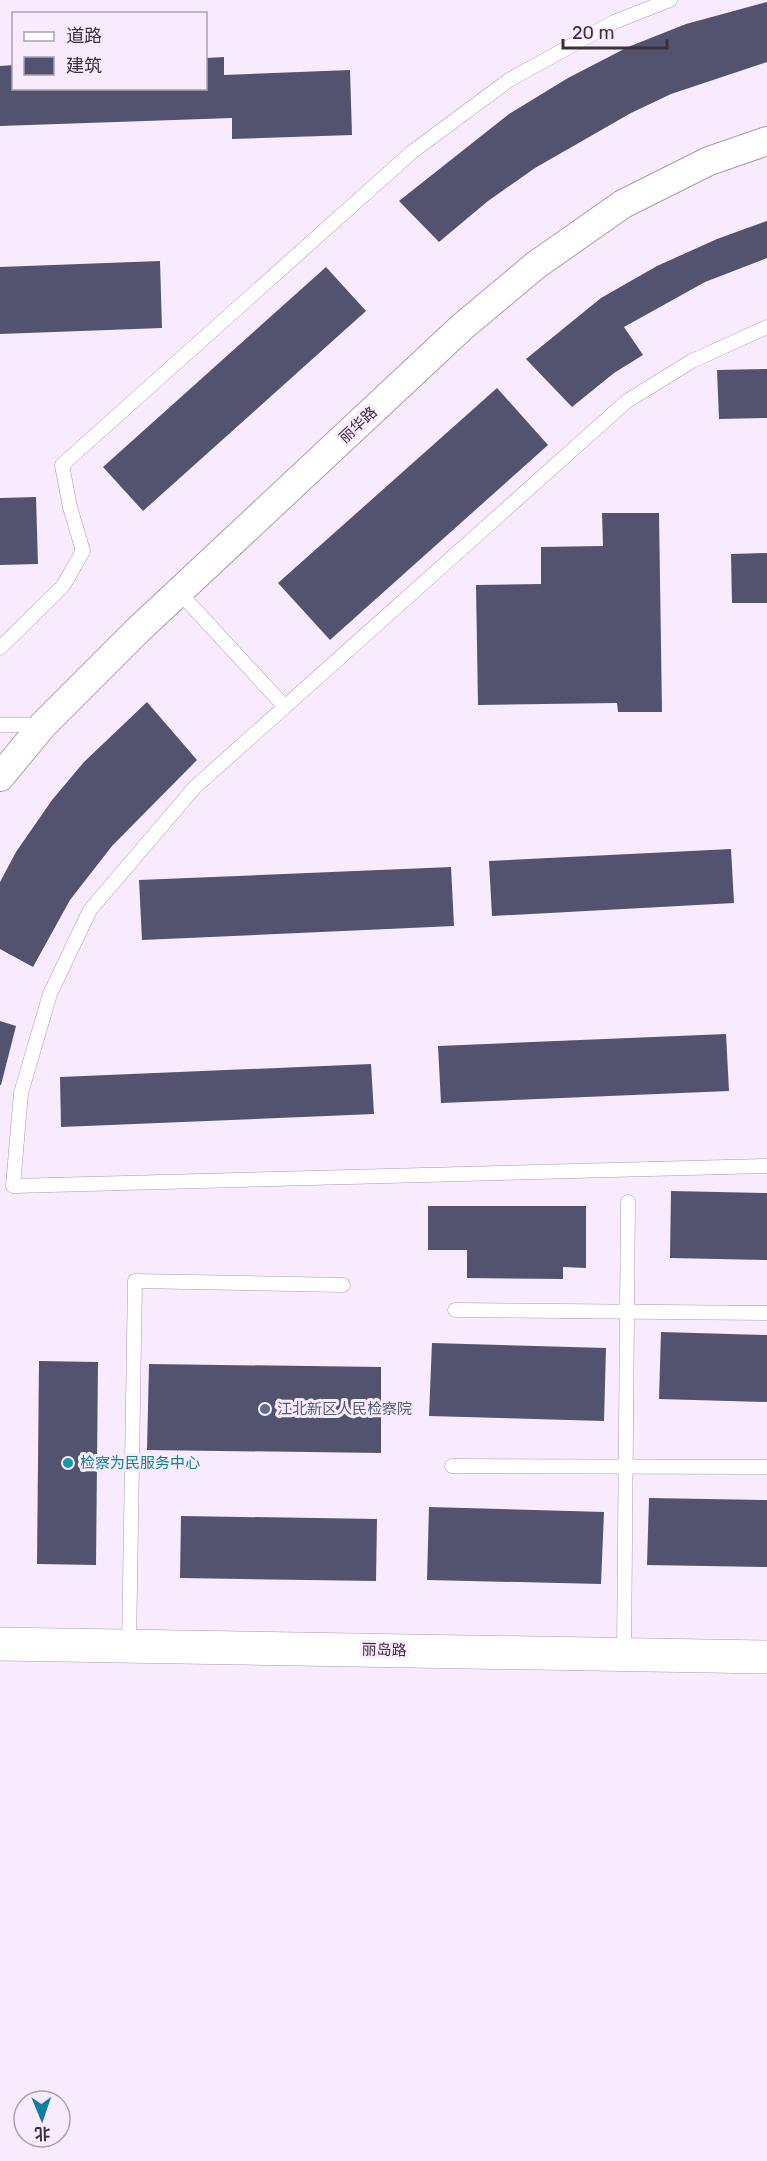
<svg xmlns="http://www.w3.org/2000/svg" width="767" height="2161" font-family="Rubik,'Noto Sans SC',sans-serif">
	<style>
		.building { fill: #535370 }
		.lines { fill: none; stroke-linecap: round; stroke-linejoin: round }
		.service-casing { stroke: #ad98b4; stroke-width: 15 }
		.minor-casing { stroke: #ad98b4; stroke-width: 30 }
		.tertiary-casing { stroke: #ad98b4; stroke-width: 34 }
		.service { stroke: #fff; stroke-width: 14 }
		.minor { stroke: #fff; stroke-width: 28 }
		.tertiary { stroke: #fff; stroke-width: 33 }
		.service-dot { fill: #5c6f8a; stroke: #f8ebfd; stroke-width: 2 }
		.culture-dot { fill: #0f9aa8; stroke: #f8ebfd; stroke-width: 2 }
		.labels { text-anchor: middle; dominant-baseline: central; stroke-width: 6; stroke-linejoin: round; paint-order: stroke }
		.street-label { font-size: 15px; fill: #39303c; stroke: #f8ebfd }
		.service-label { font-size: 15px; fill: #4e5e75; stroke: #f8ebfd; text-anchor: start }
		.culture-label { font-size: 15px; fill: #0d838f; stroke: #f8ebfd; text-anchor: start }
	</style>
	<rect width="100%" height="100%" fill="#f8ebfd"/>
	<!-- building -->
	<g class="building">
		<path d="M767,2V62L671,94L631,113L535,168L488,201L439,242L399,201L509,114L568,78L628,47L686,24Z"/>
		<path d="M224,57V75L350,70L352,135L232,139V118L0,126V66L14,65V88H206V58Z"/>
		<path d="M767,221V258L705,282L624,327L643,355L614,373L572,407L526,359L601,298L657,266L717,239Z"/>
		<path d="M160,261L162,328L0,334V267Z"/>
		<path d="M326,267L366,311L143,511L103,467Z"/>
		<path d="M767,369V418L719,419L717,370Z"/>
		<path d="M497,388L548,445L330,640L278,583Z"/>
		<path d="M36,497L38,564L0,565V498Z"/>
		<path d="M602,513H659L662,712H618L617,703L478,705L476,585L541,584V547L603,546Z"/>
		<path d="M767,553V603H732L731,554Z"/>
		<path d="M147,702L197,760L112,846L70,900L33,967L0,949V882L16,852L52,800L84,762Z"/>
		<path d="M731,849L734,903L492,916L489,861Z"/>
		<path d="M451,867L454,926L142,940L139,880Z"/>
		<path d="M0,1021L16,1026L1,1085H0Z"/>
		<path d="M726,1034L729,1091L441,1103L438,1046Z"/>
		<path d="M371,1064L374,1114L61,1127L60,1077Z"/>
		<path d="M671,1191L767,1193V1260L670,1258Z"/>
		<path d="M428,1206H586V1268L563,1267V1279L467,1278V1250H428Z"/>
		<path d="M661,1332L767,1335V1402L659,1399Z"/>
		<path d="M432,1343L606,1348L604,1421L429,1416Z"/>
		<path d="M39,1361L98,1362L96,1565L37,1564Z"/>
		<path d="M149,1364L381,1367V1453L147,1450Z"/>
		<path d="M649,1498L767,1500V1567L647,1565Z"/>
		<path d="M429,1507L604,1512L601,1584L427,1580Z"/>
		<path d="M181,1516L377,1519L376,1581L180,1578Z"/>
	</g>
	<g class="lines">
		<defs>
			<g id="service">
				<path d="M767,327L692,361L627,401L195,787L90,910L50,994L21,1093L13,1186L767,1166"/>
				<path d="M179,592L285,707"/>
				<path d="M0,648L63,586L83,551L70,507L62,465L412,152L509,80L614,22L670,0"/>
				<path d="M0,725H41"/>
				<path d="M455,1310L767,1313"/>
				<path d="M452,1466L767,1467"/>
				<path d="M129,1646L135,1281L343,1285"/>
				<path d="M624,1654L628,1202"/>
			</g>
			<path id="minor" d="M0,777L43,725L138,630L462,327L536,265L623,204L709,161L767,141"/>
			<path id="tertiary" d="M0,1644L767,1657"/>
		</defs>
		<!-- service casing -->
		<use href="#service" class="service-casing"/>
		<!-- minor casing -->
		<use href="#minor" class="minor-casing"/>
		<!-- tertiary casing -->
		<use href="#tertiary" class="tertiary-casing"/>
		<!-- service -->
		<use href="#service" class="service"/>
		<!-- minor -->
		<use href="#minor" class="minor"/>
		<!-- tertiary -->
		<use href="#tertiary" class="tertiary"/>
	</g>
	<!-- markers -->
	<circle class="service-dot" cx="265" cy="1409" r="6"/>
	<circle class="culture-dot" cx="68" cy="1463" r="6"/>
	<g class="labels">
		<!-- street labels -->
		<g class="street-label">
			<text transform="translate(358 425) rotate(-43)">丽华路</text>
			<text transform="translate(384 1650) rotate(1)">丽岛路</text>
		</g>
		<!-- service labels -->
		<g class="service-label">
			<text x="277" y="1409">江北新区人民检察院</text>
		</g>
		<!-- culture labels -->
		<g class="culture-label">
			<text x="80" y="1463">检察为民服务中心</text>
		</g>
	</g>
	<!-- legend -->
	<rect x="12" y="12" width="195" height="78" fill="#f8ebfd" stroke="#aca0b0" stroke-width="1.5"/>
	<rect x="24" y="32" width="30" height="9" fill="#ffffff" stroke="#aca0b0" stroke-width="1.5"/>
	<text x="66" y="42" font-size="18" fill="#39303c">道路</text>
	<rect x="24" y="57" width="30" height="18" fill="#535370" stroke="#aca0b0" stroke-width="1.5"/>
	<text x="66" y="72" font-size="18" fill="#39303c">建筑</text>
	<!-- north arrow -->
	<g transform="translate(42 2119) rotate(178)"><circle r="28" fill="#f8ebfd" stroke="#aca0b0" stroke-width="1.5"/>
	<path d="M0-4.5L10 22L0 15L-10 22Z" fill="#0f7ca5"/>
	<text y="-9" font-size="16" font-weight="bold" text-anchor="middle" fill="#39303c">北</text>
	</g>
	<!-- scale -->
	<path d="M563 39v9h104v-9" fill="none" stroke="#39303c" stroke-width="3"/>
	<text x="572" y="39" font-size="18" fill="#39303c" stroke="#f8ebfd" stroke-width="4.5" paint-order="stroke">20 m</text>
</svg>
